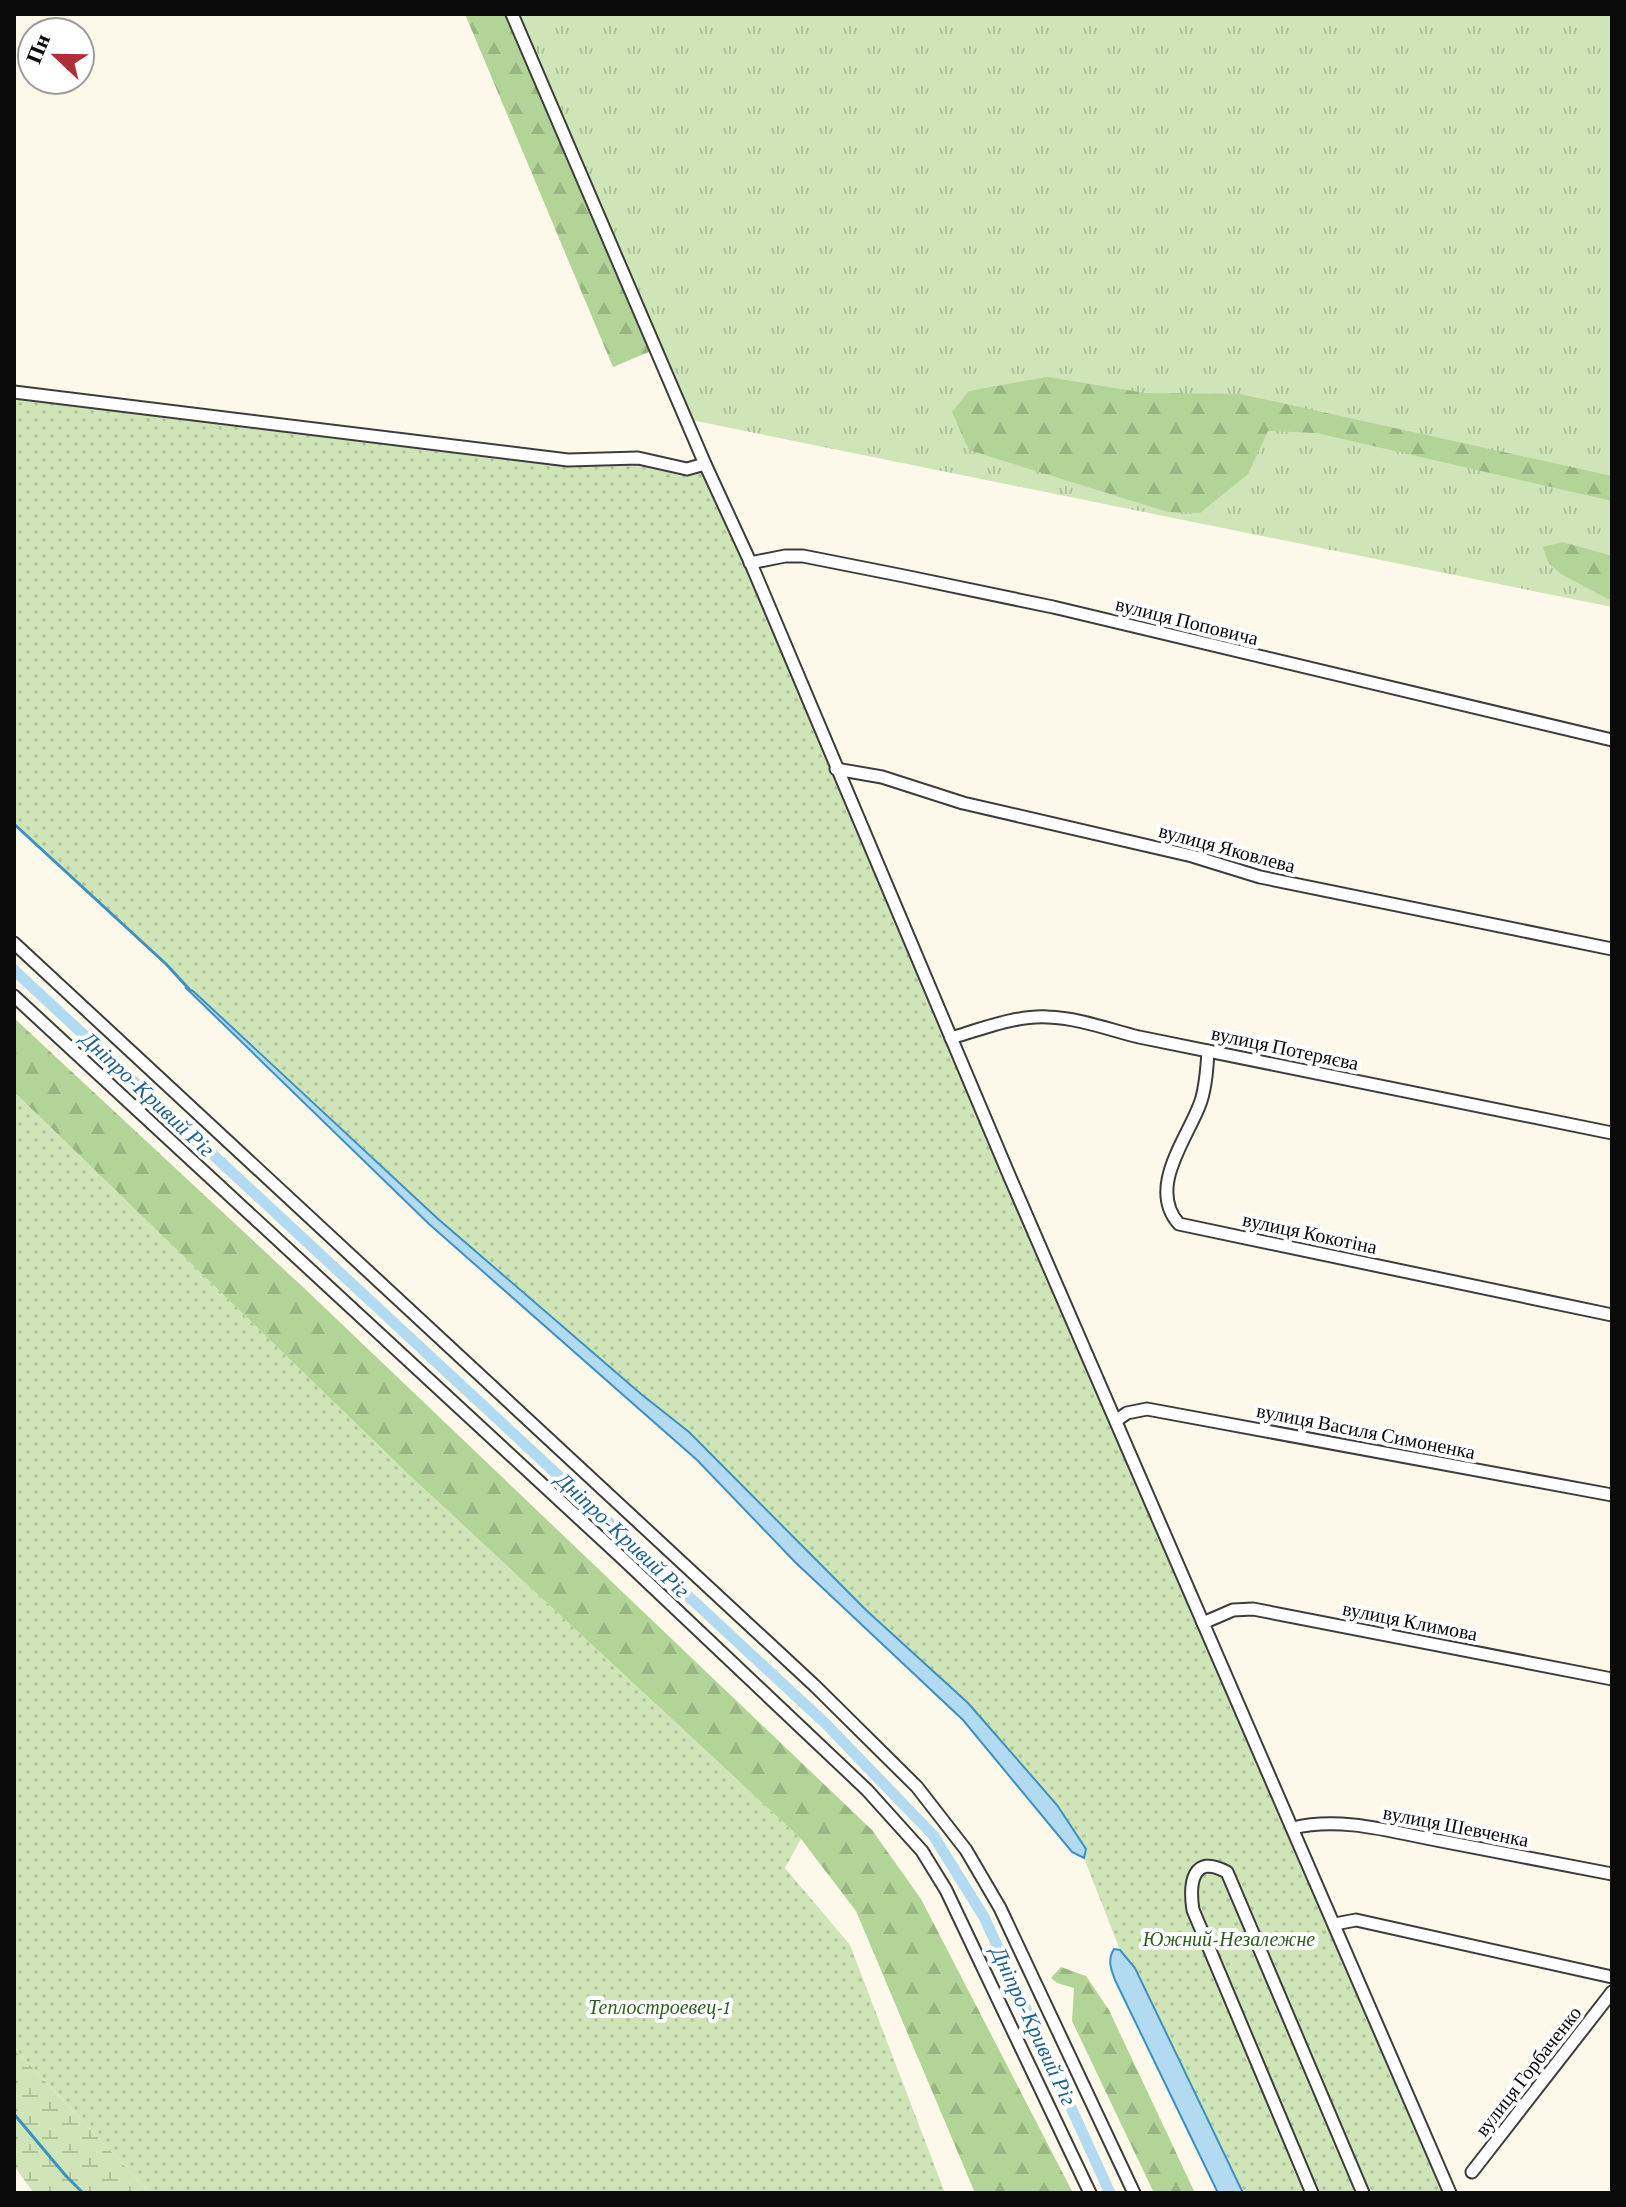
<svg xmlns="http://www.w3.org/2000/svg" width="1626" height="2207" font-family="'Crimson Pro',serif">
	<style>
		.grass { fill: url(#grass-tufts) }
		.forest { fill: url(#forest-firs) }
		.wetland { fill: url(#wetland-marsh) }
		.garden { fill: url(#garden-dots) }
		.water { fill: #b2daf1; stroke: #3f90c2; stroke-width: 2 }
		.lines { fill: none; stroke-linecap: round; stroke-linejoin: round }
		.stream { stroke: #3f90c2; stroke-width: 3 }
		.canal { stroke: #b2daf1; stroke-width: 11 }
		.minor-casing { stroke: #3d3d3d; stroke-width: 15 }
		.minor { stroke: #fff; stroke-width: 11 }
		.labels { text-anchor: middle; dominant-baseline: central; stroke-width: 8; stroke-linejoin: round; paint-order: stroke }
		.street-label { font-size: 20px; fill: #0a0a0a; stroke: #fff }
		.park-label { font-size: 20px; font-style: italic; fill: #2e5c21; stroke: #fff }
		.water-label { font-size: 22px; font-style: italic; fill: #1f6191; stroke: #fff }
	</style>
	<defs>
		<pattern id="grass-tufts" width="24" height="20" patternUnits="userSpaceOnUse" patternTransform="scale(2)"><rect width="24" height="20" fill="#cfe4b7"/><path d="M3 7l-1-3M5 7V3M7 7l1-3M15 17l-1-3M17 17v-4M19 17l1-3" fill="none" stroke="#b0c29c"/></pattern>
		<pattern id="forest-firs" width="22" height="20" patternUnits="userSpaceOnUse" patternTransform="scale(2)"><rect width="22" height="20" fill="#b3d497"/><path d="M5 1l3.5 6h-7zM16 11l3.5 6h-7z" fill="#99b581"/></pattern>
		<pattern id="wetland-marsh" width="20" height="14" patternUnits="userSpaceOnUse" patternTransform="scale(2)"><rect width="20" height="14" fill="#cfe4b7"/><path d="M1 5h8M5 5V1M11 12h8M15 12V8" fill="none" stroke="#b0c29c"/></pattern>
		<pattern id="garden-dots" width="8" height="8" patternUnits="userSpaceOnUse" patternTransform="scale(2)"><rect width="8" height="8" fill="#cfe4b7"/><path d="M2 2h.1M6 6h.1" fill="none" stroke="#b0c29c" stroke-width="1.8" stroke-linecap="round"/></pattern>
	</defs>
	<rect width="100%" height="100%" fill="#fdf9ea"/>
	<!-- grass -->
	<path class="grass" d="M512,14H1612V607L686,419Z"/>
	<!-- forest -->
	<g class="forest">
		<path d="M465,14H512L656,349L613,367Z"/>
		<path d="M1047,377L1145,393L1240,394L1612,476V501L1317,433L1268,431L1248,474L1200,513L1168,512L969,450L952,412L969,391Z"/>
		<path d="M1563,542L1612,556V601L1561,574L1548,562L1543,547Z"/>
		<path d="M14,1018L304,1288L872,1830L921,1899L1073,2193H975L856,1911L801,1839L408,1474L14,1092Z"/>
		<path d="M1061,1967L1086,1976L1109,2010L1195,2193H1154L1072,2021L1074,1988L1057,1983L1051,1978Z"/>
	</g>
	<!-- wetland -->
	<path class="wetland" d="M14,2048L150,2193H34L14,2166Z"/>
	<!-- garden -->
	<g class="garden">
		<path d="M14,392L568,460L638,458L672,467L705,464L1442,2193H1243L1135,1968L1120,1950L1084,1858L1086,1849L968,1704L866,1610L689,1432L641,1394L437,1218L14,824Z"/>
		<path d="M14,1092L408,1474L801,1839L785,1868L850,1945L945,2193H150L14,2048Z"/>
	</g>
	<!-- water -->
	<g class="water">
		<path d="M185,987L193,991L437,1218L641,1394L689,1432L866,1610L968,1703L1057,1805L1086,1849L1084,1858L1072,1852L963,1720L795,1562L697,1460L429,1224Z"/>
		<path d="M1114,1949L1120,1950L1135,1968L1243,2193H1218L1115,1980C1111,1969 1107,1960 1114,1949Z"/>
	</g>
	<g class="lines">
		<!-- stream -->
		<g class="stream">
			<path d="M14,824L166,964L189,989"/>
			<path d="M14,2114L66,2176L83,2193"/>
		</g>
		<!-- canal -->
		<path class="canal" d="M14,970L826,1724L933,1835L984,1917L1110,2193"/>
		<defs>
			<g id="minor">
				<path d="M512,14L705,464L752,566L1009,1175L1450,2193"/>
				<path d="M14,392L568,460L638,458L687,469L705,464"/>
				<path d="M750,563L785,556H803L904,576L1053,607L1612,740"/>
				<path d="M836,769L882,777L963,803L1192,856L1260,877L1612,949"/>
				<path d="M14,943L815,1686L917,1787L966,1850L1000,1908L1134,2193"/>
				<path d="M14,996L622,1558L867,1790L922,1851L946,1890L1090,2193"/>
				<path d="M951,1038C981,1029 1017,1015 1048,1017C1079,1018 1110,1030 1139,1037L1612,1133"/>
				<path d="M1208,1051C1207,1068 1206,1085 1201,1101C1189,1137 1146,1187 1179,1224L1612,1315"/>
				<path d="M1117,1420L1127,1413L1147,1409L1612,1495"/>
				<path d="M1203,1623L1233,1610L1253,1609L1612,1679"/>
				<path d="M1293,1828C1341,1816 1393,1832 1441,1841C1498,1852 1555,1863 1612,1874"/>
				<path d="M1335,1924L1356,1920L1612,1977"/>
				<path d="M1472,2172L1612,1992"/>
				<path d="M1312,2193L1193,1910C1189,1884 1192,1853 1227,1872L1363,2193"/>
			</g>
		</defs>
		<!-- minor casing -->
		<use href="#minor" class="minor-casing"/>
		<!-- minor -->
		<use href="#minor" class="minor"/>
	</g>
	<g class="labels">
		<!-- street labels -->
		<g class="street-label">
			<text transform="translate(1187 621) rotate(14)">вулиця Поповича</text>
			<text transform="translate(1227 848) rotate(15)">вулиця Яковлева</text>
			<text transform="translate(1285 1048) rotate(12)">вулиця Потеряєва</text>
			<text transform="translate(1310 1233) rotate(12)">вулиця Кокотіна</text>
			<text transform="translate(1366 1431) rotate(11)">вулиця Василя Симоненка</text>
			<text transform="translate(1410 1621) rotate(11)">вулиця Климова</text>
			<text transform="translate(1456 1826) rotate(11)">вулиця Шевченка</text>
			<text transform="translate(1528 2071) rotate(-52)">вулиця Горбаченко</text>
		</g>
		<!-- park labels -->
		<g class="park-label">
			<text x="1229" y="1939">Южний-Незалежне</text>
			<text x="659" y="2007">Теплостроевец-1</text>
		</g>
		<!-- water labels -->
		<g class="water-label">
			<text transform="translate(148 1094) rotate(43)">Дніпро-Кривий Ріг</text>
			<text transform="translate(623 1535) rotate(43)">Дніпро-Кривий Ріг</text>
			<text transform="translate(1034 2026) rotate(65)">Дніпро-Кривий Ріг</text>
		</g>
	</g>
	<!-- border -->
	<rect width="1626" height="2207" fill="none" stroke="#0a0a0a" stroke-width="32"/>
	<!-- north arrow -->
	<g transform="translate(56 56) rotate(292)"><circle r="38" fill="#ffffff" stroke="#9d9d9d" stroke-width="2"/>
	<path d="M0-6L14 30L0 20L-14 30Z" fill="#af2e37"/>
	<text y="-12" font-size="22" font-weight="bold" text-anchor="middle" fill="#0a0a0a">Пн</text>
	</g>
</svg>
